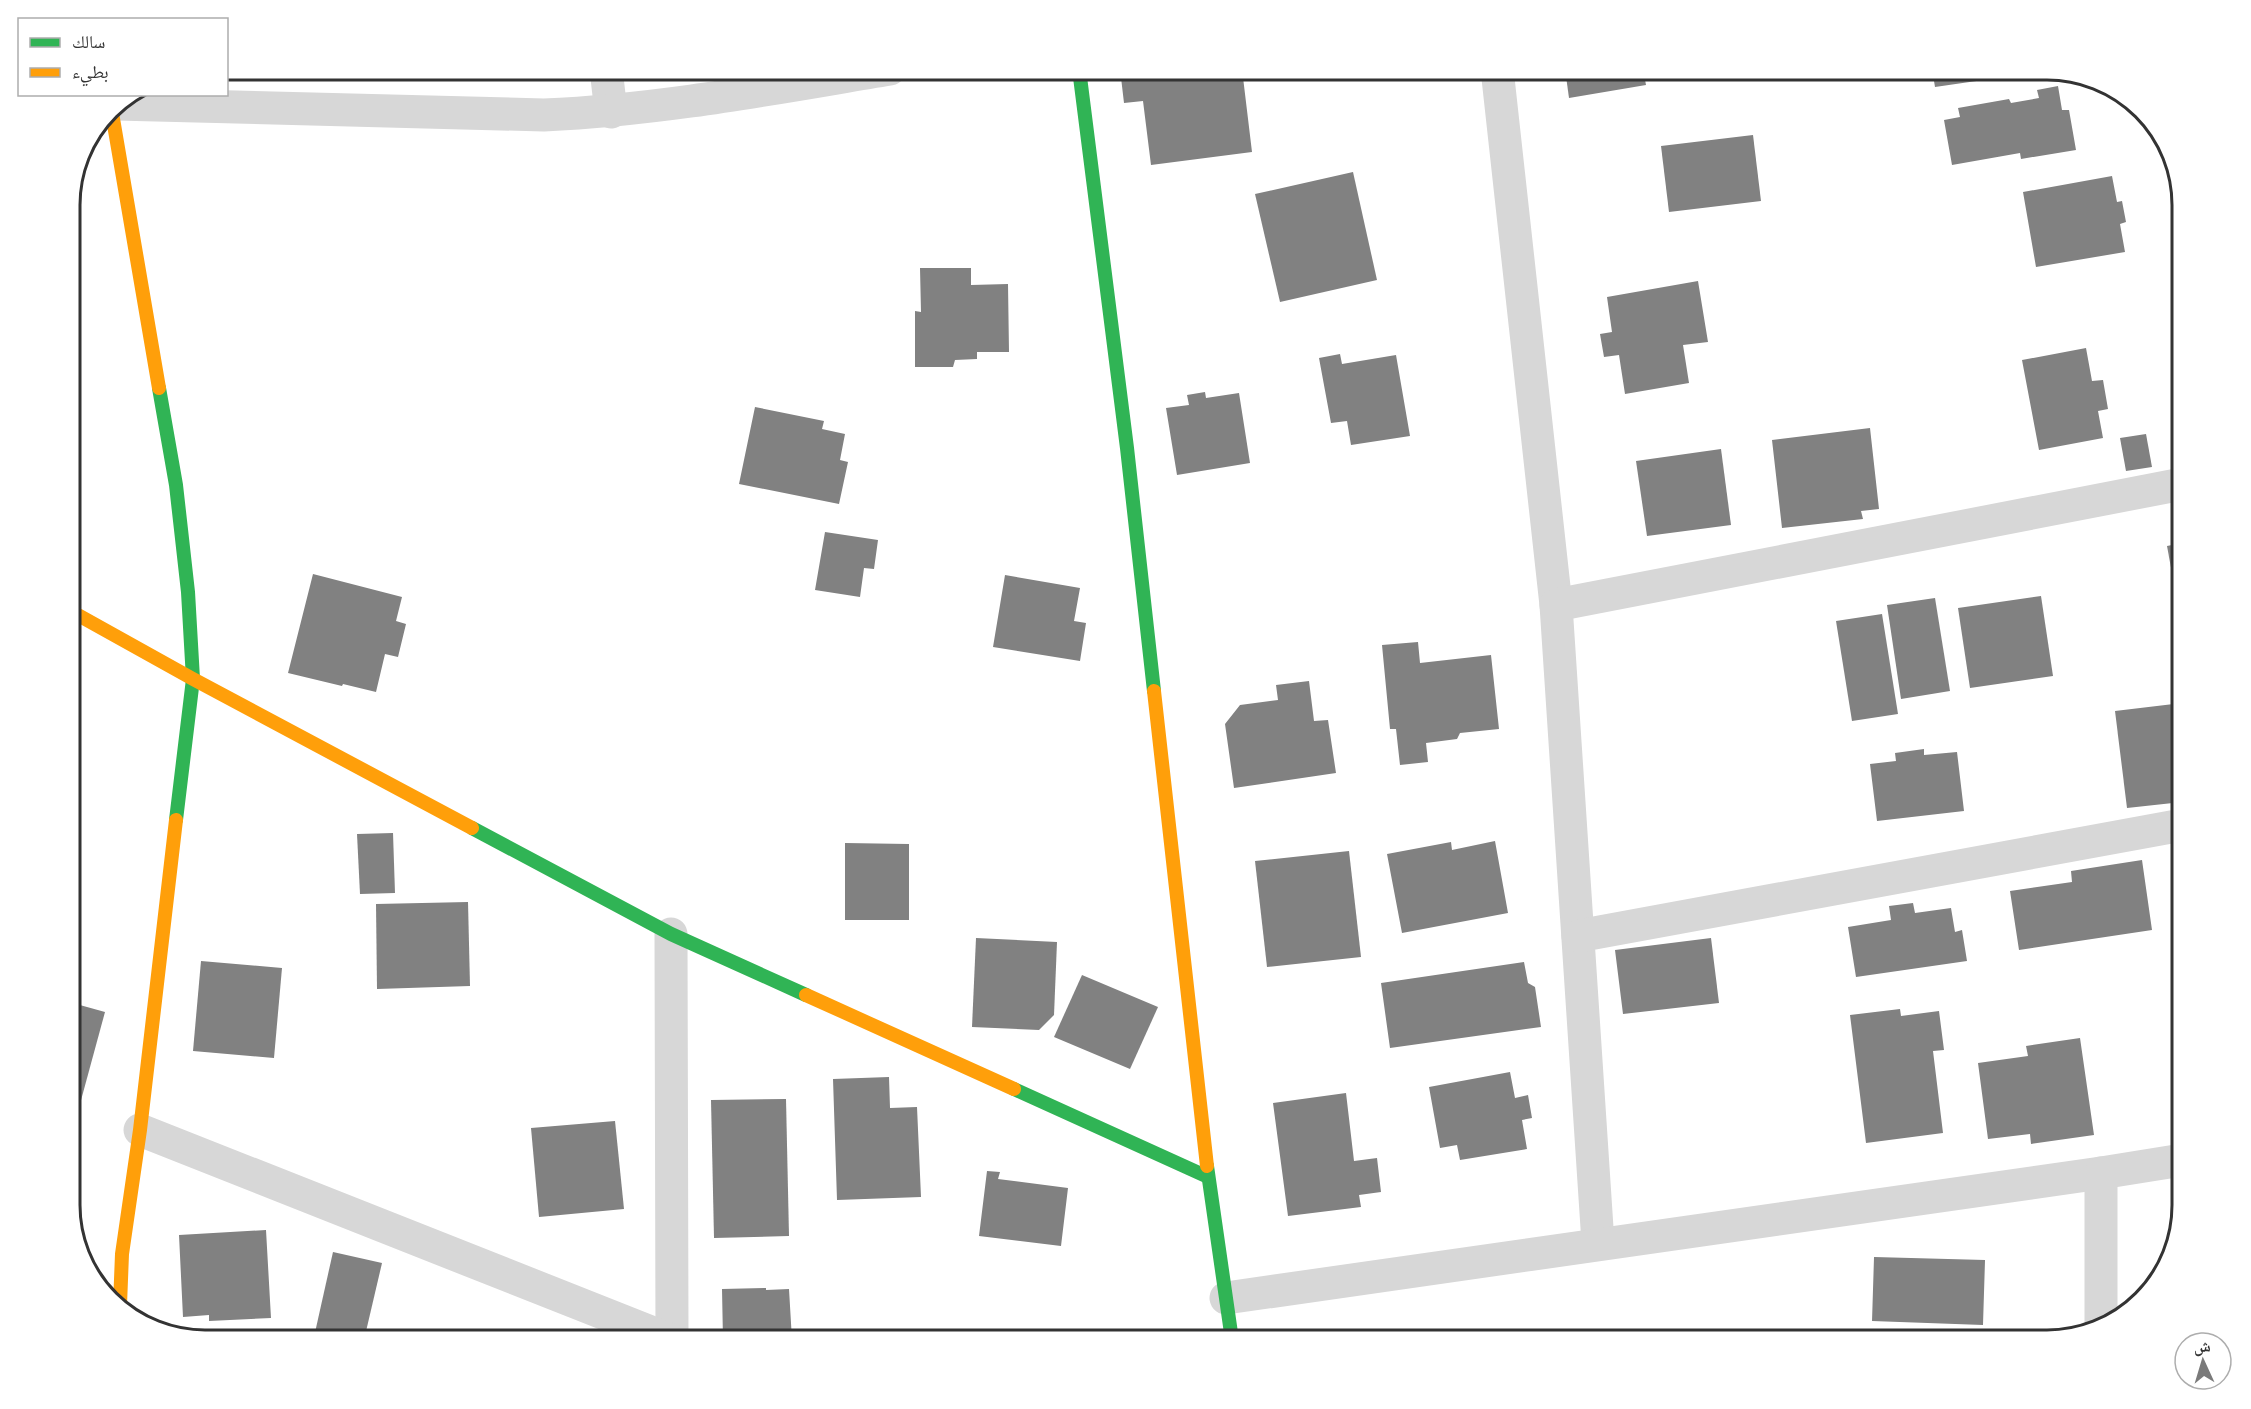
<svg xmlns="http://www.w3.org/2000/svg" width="2251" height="1409" font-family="Lato,'Noto Naskh Arabic',sans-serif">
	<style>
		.building { fill: #818181 }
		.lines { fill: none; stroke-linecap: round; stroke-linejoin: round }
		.street { stroke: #d7d7d7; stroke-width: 33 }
		.fast { stroke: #30b455; stroke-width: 14 }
		.slow { stroke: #ff9f0a; stroke-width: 14 }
		.rim { fill: none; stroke: #333; stroke-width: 3 }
	</style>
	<rect width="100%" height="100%" fill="#fff"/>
	<!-- building -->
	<g class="building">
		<path d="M1120,69H1242L1252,152L1151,165L1143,101L1124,103Z"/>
		<path d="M1565,69H1643L1646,85L1569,98Z"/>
		<path d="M1932,69H2010L2011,76L1935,87Z"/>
		<path d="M2058,86L2062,110H2069L2076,150L2021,159L2020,153L1952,165L1944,120L1960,117L1958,108L2009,99L2011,103L2039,98L2037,90Z"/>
		<path d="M1753,135L1761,201L1669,212L1661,146Z"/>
		<path d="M1353,172L1377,280L1280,302L1255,194Z"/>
		<path d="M2112,176L2117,202L2122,201L2126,222L2120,224L2125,252L2036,267L2023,192Z"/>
		<path d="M920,268H971V285L1008,284L1009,352H977V359L955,360L953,367H915V311L921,312Z"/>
		<path d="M1698,281L1708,342L1683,345L1689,383L1625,394L1619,355L1604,357L1600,334L1612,332L1607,297Z"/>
		<path d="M2086,348L2092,381L2103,380L2108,409L2098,411L2103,438L2039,450L2022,360Z"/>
		<path d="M1340,354L1342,364L1396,355L1410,436L1351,445L1347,421L1331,423L1319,358Z"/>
		<path d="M1205,392L1206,398L1239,393L1250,463L1177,475L1166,408L1189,405L1187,395Z"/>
		<path d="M755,407L824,421L822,429L845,434L840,460L848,462L839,504L739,484Z"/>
		<path d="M1870,428L1879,509L1861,511L1863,519L1782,528L1772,440Z"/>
		<path d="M2146,434L2152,467L2126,471L2120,438Z"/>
		<path d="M1721,449L1731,525L1647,536L1636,461Z"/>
		<path d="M825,532L878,540L874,569L864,568L860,597L815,590Z"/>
		<path d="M2182,543V622H2181L2167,546Z"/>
		<path d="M313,574L402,597L396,621L406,624L398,657L385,654L376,692L343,684L342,686L288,673Z"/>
		<path d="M1005,575L1080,588L1074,621L1086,623L1080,661L993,647Z"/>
		<path d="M2041,596L2053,676L1970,688L1958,608Z"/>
		<path d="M1935,598L1950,691L1901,699L1887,605Z"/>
		<path d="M1882,614L1898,714L1852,721L1836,621Z"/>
		<path d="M1418,642L1420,663L1491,655L1499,729L1460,733L1457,739L1426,743L1428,762L1400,765L1396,729H1390L1382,645Z"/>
		<path d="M1309,681L1314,721L1328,720L1336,773L1234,788L1225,724L1240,705L1278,700L1276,685Z"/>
		<path d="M69,685L79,688L69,712Z"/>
		<path d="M2182,703V802L2127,808L2115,711Z"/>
		<path d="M1924,749V755L1957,752L1964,811L1877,821L1870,764L1896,761L1895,753Z"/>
		<path d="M393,833L395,893L360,894L357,834Z"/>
		<path d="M1495,841L1508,913L1402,933L1387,854L1451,842L1452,850Z"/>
		<path d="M845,843L909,844V920H845Z"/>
		<path d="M1349,851L1361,957L1267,967L1255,861Z"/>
		<path d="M2142,860L2152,930L2019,950L2010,891L2072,882L2071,871Z"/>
		<path d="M468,902L470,986L377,989L376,904Z"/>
		<path d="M1913,903L1915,913L1951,908L1955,932L1962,930L1967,961L1856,977L1848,927L1891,920L1889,906Z"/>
		<path d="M976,938L1057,942L1054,1015L1039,1030L972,1027Z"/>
		<path d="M1711,938L1719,1003L1623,1014L1615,950Z"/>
		<path d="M201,961L282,968L274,1058L193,1051Z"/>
		<path d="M1524,962L1528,983L1535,987L1541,1027L1390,1048L1381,983Z"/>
		<path d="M1082,975L1158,1007L1130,1069L1054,1037Z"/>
		<path d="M69,1002L105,1012L77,1115L69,1113Z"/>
		<path d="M1900,1009L1901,1016L1939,1011L1944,1050L1933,1051L1943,1133L1866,1143L1850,1015Z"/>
		<path d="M2080,1038L2094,1135L2031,1144L2030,1134L1988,1139L1978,1063L2028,1056L2026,1046Z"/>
		<path d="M1510,1072L1515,1098L1528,1095L1532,1118L1522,1120L1527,1149L1460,1160L1457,1145L1440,1148L1429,1087Z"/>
		<path d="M889,1077L890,1108L917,1107L921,1197L837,1200L833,1079Z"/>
		<path d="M1346,1093L1354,1161L1377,1158L1381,1192L1359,1195L1361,1207L1288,1216L1273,1103Z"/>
		<path d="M786,1099L789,1236L714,1238L711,1100Z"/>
		<path d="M615,1121L624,1209L539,1217L531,1128Z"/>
		<path d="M987,1171L1000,1172L998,1179L1068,1188L1061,1246L979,1236Z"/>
		<path d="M266,1230L271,1318L209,1321V1315L183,1317L179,1235Z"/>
		<path d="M333,1252L382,1263L364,1340H326L314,1337Z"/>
		<path d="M1874,1257L1985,1260L1983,1325L1872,1321Z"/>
		<path d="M766,1288V1290L789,1289L792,1340H723L722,1289Z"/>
	</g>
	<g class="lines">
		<!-- street -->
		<g class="street">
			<path d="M606,69L611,112"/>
			<path d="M1497,69L1556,605L1598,1243"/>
			<path d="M116,104L544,115C661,110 775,88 890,69"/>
			<path d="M1556,605L2182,484"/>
			<path d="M671,934L672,1340"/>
			<path d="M1578,936L2182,825"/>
			<path d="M140,1130L671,1340"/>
			<path d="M1226,1298L2101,1173L2182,1160"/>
			<path d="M2101,1326V1173"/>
		</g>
		<!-- fast -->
		<g class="fast">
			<path d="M1079,69L1127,448L1154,691"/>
			<path d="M159,388L176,485L188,592L193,679L176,820"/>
			<path d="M472,828L671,934L806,995"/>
			<path d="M1014,1089L1208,1177"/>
			<path d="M1207,1166L1232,1340"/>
		</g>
		<!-- slow -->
		<g class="slow">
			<path d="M111,107L159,388"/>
			<path d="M69,610L193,679L472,828"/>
			<path d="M1154,691L1207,1166"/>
			<path d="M806,995L1014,1089"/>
			<path d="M120,1305L122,1254L140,1130L176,820"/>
		</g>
	</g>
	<!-- crop -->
	<path d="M0 0H2251V1409H0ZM205 80H2047A125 125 0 0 1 2172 205V1205A125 125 0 0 1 2047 1330H205A125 125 0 0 1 80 1205V205A125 125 0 0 1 205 80Z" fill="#fff" fill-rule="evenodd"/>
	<path class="rim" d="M205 80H2047A125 125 0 0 1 2172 205V1205A125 125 0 0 1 2047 1330H205A125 125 0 0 1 80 1205V205A125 125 0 0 1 205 80Z"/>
	<!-- legend -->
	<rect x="18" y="18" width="210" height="78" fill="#ffffff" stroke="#adadad" stroke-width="1.5"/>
	<rect x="30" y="38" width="30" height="9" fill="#30b455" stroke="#adadad" stroke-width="1.5"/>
	<text x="72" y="48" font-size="18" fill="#333333">سالك</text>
	<rect x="30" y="68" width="30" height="9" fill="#ff9f0a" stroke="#adadad" stroke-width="1.5"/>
	<text x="72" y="78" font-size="18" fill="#333333">بطيء</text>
	<!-- north arrow -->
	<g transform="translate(2203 1361) rotate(356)"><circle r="28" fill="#ffffff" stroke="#adadad" stroke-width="1.5"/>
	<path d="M0-4.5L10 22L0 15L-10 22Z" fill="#7a7a7a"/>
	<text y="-9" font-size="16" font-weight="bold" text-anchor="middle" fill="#333333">ش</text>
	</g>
</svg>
